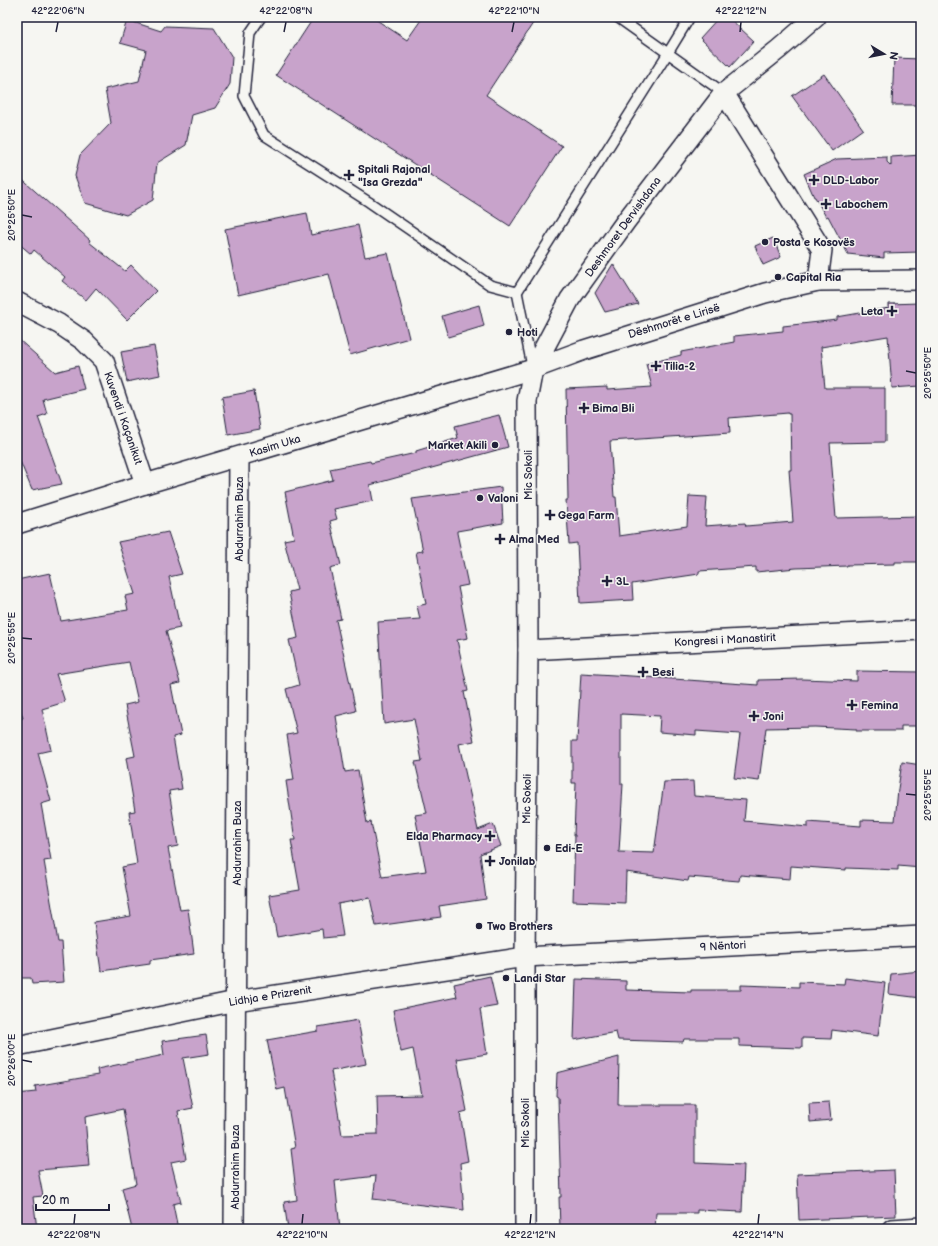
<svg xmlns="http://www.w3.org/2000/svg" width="938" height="1246" font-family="'Balsamiq Sans',sans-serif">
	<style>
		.building { fill: #c8a3cb; stroke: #22223b; fill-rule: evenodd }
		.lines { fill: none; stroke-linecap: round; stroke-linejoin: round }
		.lane-casing { stroke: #22223b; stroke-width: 12 }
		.street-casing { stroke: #22223b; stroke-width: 22 }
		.lane { stroke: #f6f6f2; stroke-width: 9 }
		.street { stroke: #f6f6f2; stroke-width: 19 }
		.ticks { fill: none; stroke: #22223b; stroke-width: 1.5 }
		.poi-dot { fill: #22223b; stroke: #f6f6f2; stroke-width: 1.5 }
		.labels { text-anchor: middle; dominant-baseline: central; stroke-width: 3; stroke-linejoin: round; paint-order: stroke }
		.poi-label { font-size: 11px; font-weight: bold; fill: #22223b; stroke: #f6f6f2; text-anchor: start }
		.street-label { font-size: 11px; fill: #22223b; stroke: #f6f6f2 }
		.neatline { fill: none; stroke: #22223b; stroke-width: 1.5 }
		.ticks-label { font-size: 10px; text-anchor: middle; fill: #22223b }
	</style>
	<rect width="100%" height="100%" fill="#f6f6f2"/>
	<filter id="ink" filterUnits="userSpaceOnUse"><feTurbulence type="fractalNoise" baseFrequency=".025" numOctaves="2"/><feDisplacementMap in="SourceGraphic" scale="8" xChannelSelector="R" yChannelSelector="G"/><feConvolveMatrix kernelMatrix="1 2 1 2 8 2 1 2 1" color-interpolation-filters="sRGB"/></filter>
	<g filter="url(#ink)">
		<!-- building -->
		<g class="building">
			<path d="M314,17H372L407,40L423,17H537L486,95L562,146L510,226L276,75Z"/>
			<path d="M719,17H728L754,41L730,67L700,38Z"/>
			<path d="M127,20L161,31L165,26L214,28L232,57L230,84L215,108L192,115L186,145L157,163L153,200L126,215L85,203L75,176L80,155L111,123L105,89L139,81L146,50L120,43Z"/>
			<path d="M894,58L921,59V105H892Z"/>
			<path d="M824,74L863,129L832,151L792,96Z"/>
			<path d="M921,155V252L884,253V258L848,254L828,216L826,217L815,197H814L804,174L837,159L887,157V162L891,166V157Z"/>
			<path d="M17,175L90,240L89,242L125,271L131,265L156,291L127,320L96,288L86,300L62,281L65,277L34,250L31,254L17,242Z"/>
			<path d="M307,213L311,235L358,225L365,257L388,253L409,338L350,355L329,274L238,295L225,229Z"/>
			<path d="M773,238L781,257L763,265L755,246Z"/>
			<path d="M613,264L638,304L605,312L595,293Z"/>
			<path d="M919,303L921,339V386L892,388L888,336L821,347L825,388H885V442L830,443L836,518L921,516V562H895V564L847,565V566L796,568L756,572V567L699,571V574L632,584L633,600L580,603L577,543L569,544L566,500H568L566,389L607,387V390L652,387L646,364L681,355V352L734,342V336L783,331V326L837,320V317L889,308V304ZM788,413V414H790L791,470H789L793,522L746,526L745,523L705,526L707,497L689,496L687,526L619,536L616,497H614L610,441L730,433L729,418Z"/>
			<path d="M479,305L484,326L448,337L442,316Z"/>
			<path d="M17,338L55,372L78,366L84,389L43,399L47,414L38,417L62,484L32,490L17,454Z"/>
			<path d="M154,346L160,375L127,382L121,352Z"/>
			<path d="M254,391L260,429L228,435L222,397Z"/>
			<path d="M499,415L508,447L370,485L373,501L334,509L337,519L330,521L341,565L330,568L341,619L336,620L356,711L336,716L345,772L358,770L367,823L371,822L382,877L426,871L415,815L427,813L415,762L422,761L414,719L384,724L378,622L420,619L417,606L426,604L416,552L423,551L412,499L501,487L503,523L457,531V533L468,585L458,587L468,638L457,640L468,691L464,692L474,741L459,744L478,830L493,824L501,846L480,854L486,899L439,906L441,917L376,926L370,898L338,904L343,936L323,938L322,929L277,937L269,895L300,890L291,840H295L286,781L294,780L287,735L297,733L286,689L299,685L289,640L298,638L289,592L297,590L284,540L294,538L285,492L333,480L330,469L370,461L371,463L416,453V451L458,438L455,426Z"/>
			<path d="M168,532L182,574L169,577L180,628L166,631L180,683L171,685L181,735L173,737L182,789L169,791L178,846L168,848L180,910L188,909L194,954L150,960V964L101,971L94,922L131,916L122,867L137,864L129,812L135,811L126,758L135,756L125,705L138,702L129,662L56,674L65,702L42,709L51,750L38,753L51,801L41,804L51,860L44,861L58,942H61L64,982L32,984L31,978H17V720L23,718L17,699V680L22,678L17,661V580L50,573L61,621L128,610L125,596L135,594L118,542Z"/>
			<path d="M857,671L921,672V726H901V731H856V729L815,727L766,728L759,781L734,778L740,734L696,731V735L659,732L660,716L621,714V784H623L619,852L654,853L664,782L693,781L694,796L746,800L744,821L808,827V822L861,826V820L895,821L898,789L902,762L921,765V868L898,866V870L846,868V870L791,866L790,879L740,875L739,881L689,877L688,881L626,872L625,903L573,901L575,835H574L576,783H572V741H577L581,673L631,676L758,685V680L802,679L857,681Z"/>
			<path d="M921,971V998L889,994L891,974Z"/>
			<path d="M490,976L497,1006L480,1009L487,1054L457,1059L467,1111L460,1113L468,1161L460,1163L464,1210L373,1199L376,1176L335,1181L340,1229H288L284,1202L297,1200L291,1149L295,1148L285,1088L277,1090L267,1040L318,1031V1027L358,1020L366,1064L331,1071L342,1135L378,1134L377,1096L422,1095L413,1049L401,1052L393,1010L457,997L454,984Z"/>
			<path d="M845,978L885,983L878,1036L832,1030L831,1039L802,1038V1048L739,1046V1039H684L683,1042L618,1040L616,1032L574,1040L576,979L626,981V990L691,992V990H741V985L799,987V982L844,984Z"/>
			<path d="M206,1035L209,1054L183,1058L193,1108L178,1111L186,1159L171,1162L181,1202L173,1204L178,1229H132L122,1188L136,1184L123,1109L85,1117L89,1166L38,1170L43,1196L33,1197L37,1229H17V1094L36,1092L35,1086L98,1075L97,1069L164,1055L162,1041Z"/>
			<path d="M619,1057L618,1105H695V1163L744,1165L742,1212L697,1210V1213H656L655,1229H560L559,1197H561L558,1097L556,1096L557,1073Z"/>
			<path d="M829,1102L831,1120L810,1122L809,1103Z"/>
			<path d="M894,1170L896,1216L799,1220L797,1174Z"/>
		</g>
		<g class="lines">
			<defs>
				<g id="lane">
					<path d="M261,17L250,33L244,96L264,135L369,202L490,285L517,292L532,366"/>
					<path d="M617,17L724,93"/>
					<path d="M517,292L668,53L690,17"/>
				</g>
				<g id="street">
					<path d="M724,93L822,250L818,281"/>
					<path d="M17,302L59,324L84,341L104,361L145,484"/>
					<path d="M17,524L145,484L533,369L584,350L765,293L818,281L921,280"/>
					<path d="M528,650L921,630"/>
					<path d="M17,1046L236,1001L525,957L921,936"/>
					<path d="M234,1229L239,457"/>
					<path d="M525,1229V957L528,650L527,401L533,369L570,299L626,221L724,93L779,49L816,17"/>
					<path d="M892,1229L921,1227"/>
				</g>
			</defs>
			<!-- lane casing -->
			<use href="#lane" class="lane-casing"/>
			<!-- street casing -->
			<use href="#street" class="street-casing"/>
			<!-- lane -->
			<use href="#lane" class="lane"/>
			<!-- street -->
			<use href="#street" class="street"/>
		</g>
	</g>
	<!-- ticks -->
	<path class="ticks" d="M56,32L58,22M284,32L286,22M512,32L514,22M740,32L741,22M22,215L32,217M906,371L916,373M22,638L32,639M906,794L916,795M22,1060L32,1062M74,1224L75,1214M302,1224L303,1214M530,1224L531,1214M758,1224L759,1214"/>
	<!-- markers -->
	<g class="poi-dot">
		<path d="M347 169h4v4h4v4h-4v4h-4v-4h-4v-4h4z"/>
		<path d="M812 174h4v4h4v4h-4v4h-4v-4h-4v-4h4z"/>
		<path d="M824 198h4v4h4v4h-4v4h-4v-4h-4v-4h4z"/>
		<circle cx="765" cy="242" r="4"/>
		<circle cx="778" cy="277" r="4"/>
		<path d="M890 305h4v4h4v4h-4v4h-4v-4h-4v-4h4z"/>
		<circle cx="509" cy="332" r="4"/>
		<path d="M654 360h4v4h4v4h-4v4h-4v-4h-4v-4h4z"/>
		<path d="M582 402h4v4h4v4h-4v4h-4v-4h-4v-4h4z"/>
		<circle cx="495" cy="445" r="4"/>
		<circle cx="480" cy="498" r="4"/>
		<path d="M548 509h4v4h4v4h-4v4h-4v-4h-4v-4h4z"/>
		<path d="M498 533h4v4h4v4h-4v4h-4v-4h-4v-4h4z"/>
		<path d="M605 575h4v4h4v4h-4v4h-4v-4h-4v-4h4z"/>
		<path d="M641 666h4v4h4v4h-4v4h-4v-4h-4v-4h4z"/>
		<path d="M850 699h4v4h4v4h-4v4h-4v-4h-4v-4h4z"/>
		<path d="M752 710h4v4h4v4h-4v4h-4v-4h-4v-4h4z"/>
		<path d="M488 830h4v4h4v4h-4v4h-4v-4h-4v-4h4z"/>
		<circle cx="547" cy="848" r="4"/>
		<path d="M488 855h4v4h4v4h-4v4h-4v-4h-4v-4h4z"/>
		<circle cx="479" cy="926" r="4"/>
		<circle cx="506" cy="978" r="4"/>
	</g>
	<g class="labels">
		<!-- poi labels -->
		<g class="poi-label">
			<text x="358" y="169">Spitali Rajonal<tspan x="358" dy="13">"Isa Grezda"</tspan></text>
			<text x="823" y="180">DLD-Labor</text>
			<text x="835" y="204">Labochem</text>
			<text x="773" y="242">Posta e Kosovës</text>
			<text x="786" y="277">Capital Ria</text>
			<text x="883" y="311" text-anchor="end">Leta</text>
			<text x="517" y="332">Hoti</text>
			<text x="664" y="366">Tilia-2</text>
			<text x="592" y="408">Bima Bli</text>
			<text x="487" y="445" text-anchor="end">Market Akili</text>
			<text x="488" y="498">Valoni</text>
			<text x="558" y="515">Gega Farm</text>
			<text x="509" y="539">Alma Med</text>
			<text x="616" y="581">3L</text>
			<text x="652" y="672">Besi</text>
			<text x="861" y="705">Femina</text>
			<text x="763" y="716">Joni</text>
			<text x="482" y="836" text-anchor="end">Elda Pharmacy</text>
			<text x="555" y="848">Edi-E</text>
			<text x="499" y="861">Jonilab</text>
			<text x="487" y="926">Two Brothers</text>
			<text x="514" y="978">Landi Star</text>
		</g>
		<!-- street labels -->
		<g class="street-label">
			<text transform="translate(623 227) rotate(-54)">Deshmoret Dervishdana</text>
			<text transform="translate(674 321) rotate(-17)">Dëshmorët e Lirisë</text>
			<text transform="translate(123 418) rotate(71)">Kuvendi i Kaçanikut</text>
			<text transform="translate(275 446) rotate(-17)">Kasim Uka</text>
			<text transform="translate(528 475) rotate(-90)">Mic Sokoli</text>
			<text transform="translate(239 519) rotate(-90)">Abdurrahim Buza</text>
			<text transform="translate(725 640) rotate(-3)">Kongresi i Manastirit</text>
			<text transform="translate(527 799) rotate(-89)">Mic Sokoli</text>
			<text transform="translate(237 843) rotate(-90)">Abdurrahim Buza</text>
			<text transform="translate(723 946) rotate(-3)">9 Nëntori</text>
			<text transform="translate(270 996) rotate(-9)">Lidhja e Prizrenit</text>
			<text transform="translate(525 1123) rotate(-90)">Mic Sokoli</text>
			<text transform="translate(235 1167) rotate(-90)">Abdurrahim Buza</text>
		</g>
	</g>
	<!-- margin -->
	<rect width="938" height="1246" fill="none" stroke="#f6f6f2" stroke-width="44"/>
	<!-- north arrow -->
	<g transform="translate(884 54) rotate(100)" stroke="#f6f6f2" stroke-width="3" paint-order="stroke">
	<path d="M0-3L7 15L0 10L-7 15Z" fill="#22223b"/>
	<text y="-6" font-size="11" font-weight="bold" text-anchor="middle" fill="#22223b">N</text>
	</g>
	<!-- scale -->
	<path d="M36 1204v6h73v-6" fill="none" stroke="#22223b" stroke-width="2"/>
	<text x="42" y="1204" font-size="12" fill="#22223b" stroke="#f6f6f2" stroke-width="3" paint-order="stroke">20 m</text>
	<rect x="22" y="22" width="894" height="1202" class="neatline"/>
	<g class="ticks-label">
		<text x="58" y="14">42°22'06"N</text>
		<text x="286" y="14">42°22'08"N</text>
		<text x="514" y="14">42°22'10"N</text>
		<text x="741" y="14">42°22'12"N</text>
		<text transform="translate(11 215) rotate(-90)" y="4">20°25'50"E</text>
		<text transform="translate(927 373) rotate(-90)" y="4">20°25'50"E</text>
		<text transform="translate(11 638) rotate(-90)" y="4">20°25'55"E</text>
		<text transform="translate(927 795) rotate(-90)" y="4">20°25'55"E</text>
		<text transform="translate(11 1060) rotate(-90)" y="4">20°26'00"E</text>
		<text x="74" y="1238">42°22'08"N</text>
		<text x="302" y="1238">42°22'10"N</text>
		<text x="530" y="1238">42°22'12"N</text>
		<text x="758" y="1238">42°22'14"N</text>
	</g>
</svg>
